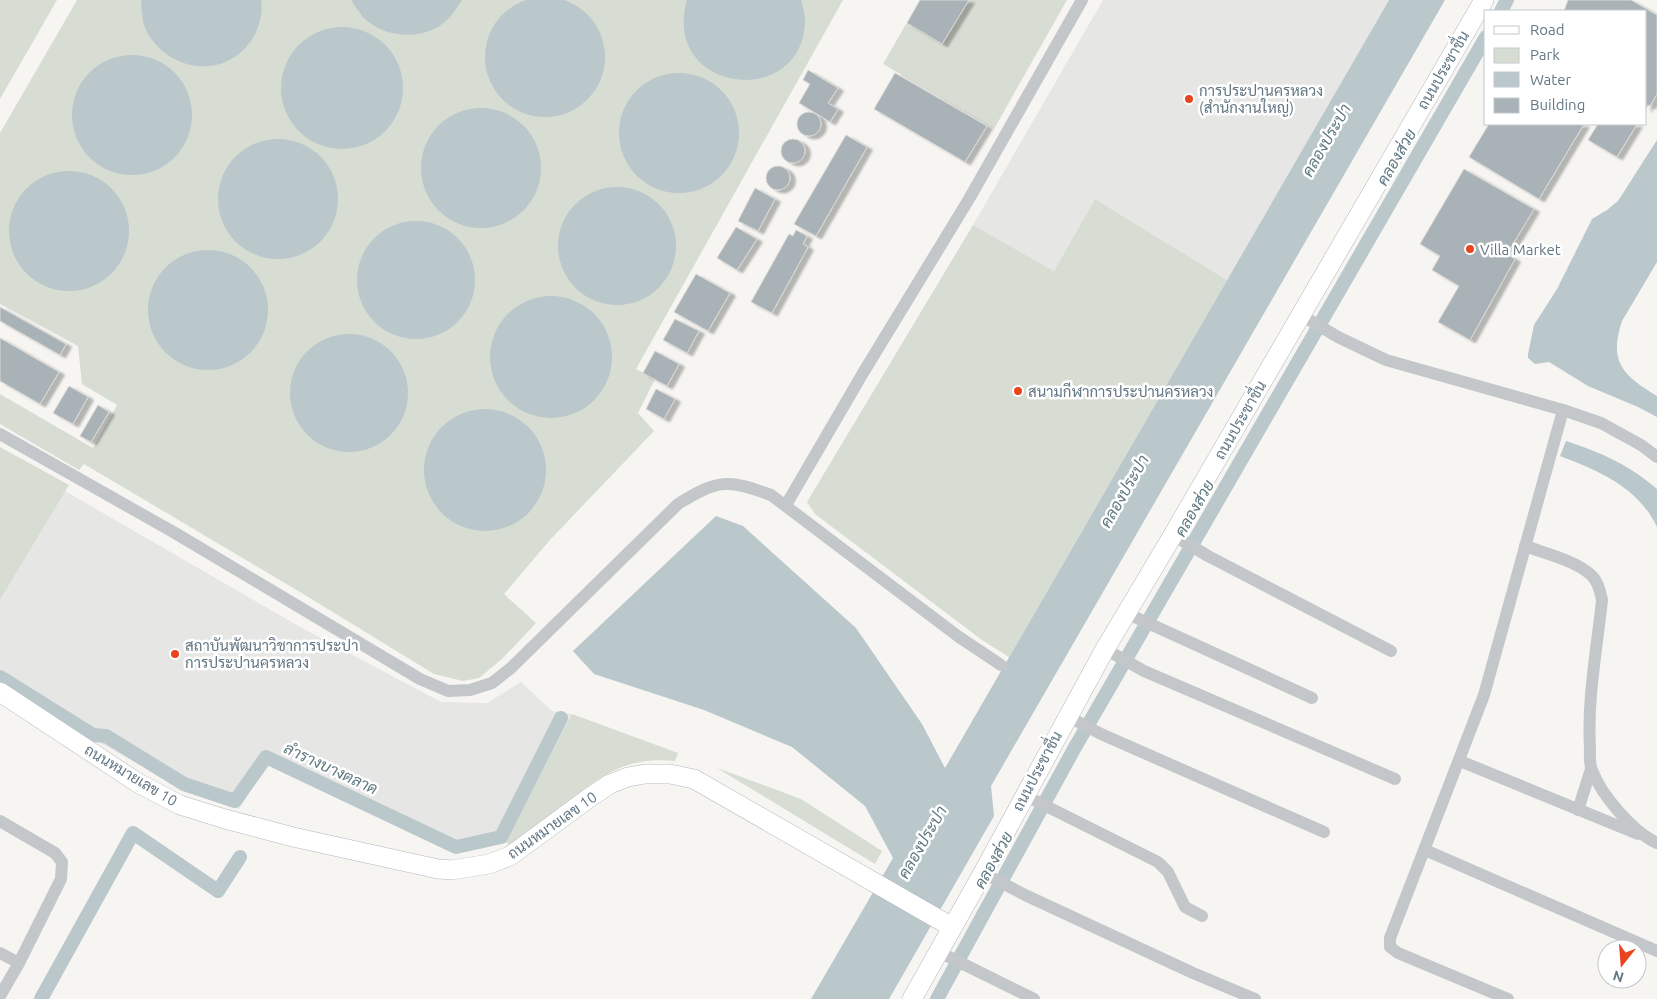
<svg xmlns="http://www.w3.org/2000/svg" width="1657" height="999" font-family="Ubuntu,Sarabun,sans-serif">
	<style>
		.built { fill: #e6e7e5 }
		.green { fill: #d7ddd3 }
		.water { fill: #bac7cb }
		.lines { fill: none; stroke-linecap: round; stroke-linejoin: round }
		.canal { stroke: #bac7cb; stroke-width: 14 }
		.building { fill: #a9b2b7; stroke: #d7d7d4; filter: url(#shadow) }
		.secondary-casing { stroke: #b3b9bd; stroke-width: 20 }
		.street { stroke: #c3c7ca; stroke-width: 12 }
		.secondary { stroke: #fff; stroke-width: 19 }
		.poi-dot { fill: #e9441e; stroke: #fff; stroke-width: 2 }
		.labels { text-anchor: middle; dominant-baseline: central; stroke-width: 5; stroke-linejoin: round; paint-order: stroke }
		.street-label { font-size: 15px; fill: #637784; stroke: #fff }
		.poi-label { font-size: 15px; fill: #637784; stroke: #fff; text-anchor: start }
		.water-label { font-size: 16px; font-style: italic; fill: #5f7981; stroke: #fff }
	</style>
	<defs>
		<filter id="shadow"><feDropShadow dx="5.5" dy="3" stdDeviation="1" flood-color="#0004"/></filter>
	</defs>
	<rect width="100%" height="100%" fill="#f6f5f2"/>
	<!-- built -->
	<g class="built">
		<path d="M1103,0H1389L1227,280L1095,199L1054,271L973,225Z"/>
		<path d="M65,491L302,628L441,702L487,703L521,682L552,711L572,714L504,841L455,853L269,762L239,809L168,781L95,740L0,680V600Z"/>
	</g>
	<!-- green -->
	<g class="green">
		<path d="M0,0H57L0,99Z"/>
		<path d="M77,0H843L636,369L655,379L638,413L654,431L549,541L504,594L536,623L502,659L479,678L463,681L434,674L300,592L84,464L79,470L0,424V394L93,448L117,405L82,384L78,346L0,304V133Z"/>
		<path d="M920,0H1067L994,129L883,64Z"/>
		<path d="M1095,199L1227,280L1009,657L982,640L815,514L807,502L973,225L1054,271Z"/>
		<path d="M0,447L69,485L0,600Z"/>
		<path d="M572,714L678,753L675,761C626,756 603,775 566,803C548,817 529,831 510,845L504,841Z"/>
		<path d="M717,768L801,799L882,851L875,864Z"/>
	</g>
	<!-- water -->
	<g class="water">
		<circle cx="545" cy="57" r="60"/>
		<path d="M141,0H261C263,11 260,24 255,34C233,77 176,76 150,37C142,26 142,13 141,0Z"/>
		<path d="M351,0H462C458,6 453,14 448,19C426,41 387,39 365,19C360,14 355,6 351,0Z"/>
		<path d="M687,0H801C802,6 805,13 805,19C805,111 660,94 687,0Z"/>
		<path d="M1389,0H1445L991,786L994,816L889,999H811L893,858L865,806L792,747L704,710L594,674L573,651L716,516L743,526L856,628L922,724L945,768Z"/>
		<circle cx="342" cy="88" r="61"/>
		<circle cx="132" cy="115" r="60"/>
		<circle cx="679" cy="133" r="60"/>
		<circle cx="481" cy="168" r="60"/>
		<circle cx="278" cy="199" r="60"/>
		<path d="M1657,140V262L1622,321C1608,363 1624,376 1657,396V417L1638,407L1588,386L1549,362L1535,364L1528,358V354L1534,325L1557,289L1592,219L1607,210L1618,201Z"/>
		<circle cx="69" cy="231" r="60"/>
		<circle cx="617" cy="246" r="59"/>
		<circle cx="416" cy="280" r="59"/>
		<circle cx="208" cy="310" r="60"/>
		<circle cx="551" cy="357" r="61"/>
		<circle cx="349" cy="393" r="59"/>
		<circle cx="485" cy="470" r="61"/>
		<path d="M1566,441C1602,453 1628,464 1657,489V527C1638,487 1599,471 1560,456Z"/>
	</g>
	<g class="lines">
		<!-- canal -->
		<g class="canal">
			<path d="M1501,11L1507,0"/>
			<path d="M0,677L93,735L106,736L184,784L235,801L266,757L456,847L501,837L561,718"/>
			<path d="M41,999L133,833L218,891L240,857"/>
			<path d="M937,999L1074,749L1486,37"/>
		</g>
	</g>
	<!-- building -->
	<g class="building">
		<path d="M920,0H969L942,44L907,23Z"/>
		<path d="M1568,0H1631L1657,15V94L1650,106L1648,105L1646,109V11H1564Z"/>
		<path d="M808,70L838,88L828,103L838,109L830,122L799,103L810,84L803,80Z"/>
		<path d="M895,73L987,126L965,162L874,109Z"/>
		<circle cx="809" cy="124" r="12"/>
		<path d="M1489,124H1584L1539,199L1469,157Z"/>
		<path d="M1598,124H1637L1617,157L1588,140Z"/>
		<path d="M846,135L867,147L816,236L794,224Z"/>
		<circle cx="793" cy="151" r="12"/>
		<circle cx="778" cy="178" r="12"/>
		<path d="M1464,169L1534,209L1507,254L1515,259L1470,340L1438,322L1459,286L1432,270L1440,256L1420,244Z"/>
		<path d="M755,188L775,199L758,231L738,221Z"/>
		<path d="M736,227L757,239L737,270L717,258Z"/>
		<path d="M796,230L807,236L803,244L808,247L772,313L751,302L789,234L793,236Z"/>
		<path d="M696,274L730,293L708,331L674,312Z"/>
		<path d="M0,307L66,344L60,355L0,321Z"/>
		<path d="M675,319L699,331L687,353L663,340Z"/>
		<path d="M0,338L59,372L40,404L0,381Z"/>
		<path d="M655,351L679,364L667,386L643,373Z"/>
		<path d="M69,386L88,397L73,424L53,413Z"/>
		<path d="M656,389L675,399L664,419L646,409Z"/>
		<path d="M98,405L109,412L91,442L80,436Z"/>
	</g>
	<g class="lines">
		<defs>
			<g id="secondary">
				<path d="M0,692L138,783L180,805L225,819L293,837L438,869L452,870L489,864L510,856L589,798L610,784L628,777L645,774H670L694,779L952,927"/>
				<path d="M912,999L983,873L1105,649L1173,535L1484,0"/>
			</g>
		</defs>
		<!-- secondary casing -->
		<use href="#secondary" class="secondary-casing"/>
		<!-- street -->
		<g class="street">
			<path d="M1301,315L1338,337L1386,360L1563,410L1601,423L1641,445L1657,457"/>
			<path d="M0,434L175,533L420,679L448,691L470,690L492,683L511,668L678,504C719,479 727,479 771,495L959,637L1001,665"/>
			<path d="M786,505L863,373L969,199L1082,0"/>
			<path d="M1173,535L1208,556L1391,651"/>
			<path d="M1525,546C1544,553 1577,561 1591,575C1598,581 1600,591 1602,600C1597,648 1587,700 1590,748C1590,755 1589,764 1592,770C1601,795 1633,832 1657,843"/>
			<path d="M1126,613L1312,698"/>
			<path d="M1105,649L1144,671L1395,779"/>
			<path d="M1067,716L1101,734L1324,832"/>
			<path d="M1460,761L1638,834"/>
			<path d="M1024,795L1158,862L1168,872L1185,907L1202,916"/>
			<path d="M1578,810L1591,769"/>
			<path d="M0,821L55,853L62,862L61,879L19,963L0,996"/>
			<path d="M1425,850L1657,951"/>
			<path d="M983,873L1025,895L1193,973L1255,999"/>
			<path d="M939,952L1034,999"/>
			<path d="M0,953L19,963"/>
			<path d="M1508,999L1398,953L1390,947V938L1484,695L1563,410"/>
		</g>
		<!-- secondary -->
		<use href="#secondary" class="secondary"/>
	</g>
	<!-- markers -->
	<g class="poi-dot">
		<circle cx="1189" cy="99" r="5"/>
		<circle cx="1470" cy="249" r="5"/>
		<circle cx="1018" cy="391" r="5"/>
		<circle cx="175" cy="654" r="5"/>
	</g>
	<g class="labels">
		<!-- street labels -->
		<g class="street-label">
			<text transform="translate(1443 70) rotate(-60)">ถนนประชาชื่น</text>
			<text transform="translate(1240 420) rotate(-60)">ถนนประชาชื่น</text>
			<text transform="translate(1037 771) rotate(-62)">ถนนประชาชื่น</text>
			<text transform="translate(131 775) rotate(31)">ถนนหมายเลข 10</text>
			<text transform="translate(552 825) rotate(-35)">ถนนหมายเลข 10</text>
		</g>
		<!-- poi labels -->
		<g class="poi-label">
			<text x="1199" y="90">การประปานครหลวง<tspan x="1199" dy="17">(สำนักงานใหญ่)</tspan></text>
			<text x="1480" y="249">Villa Market</text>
			<text x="1028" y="391">สนามกีฬาการประปานครหลวง</text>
			<text x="185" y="645">สถาบันพัฒนาวิชาการประปา<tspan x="185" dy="17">การประปานครหลวง</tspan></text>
		</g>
		<!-- water labels -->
		<g class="water-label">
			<text transform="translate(1326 140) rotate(-60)">คลองประปา</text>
			<text transform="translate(1396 157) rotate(-60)">คลองส่วย</text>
			<text transform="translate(1124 491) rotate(-60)">คลองประปา</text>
			<text transform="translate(1194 508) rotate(-60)">คลองส่วย</text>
			<text transform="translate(331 768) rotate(25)">ลำรางบางตลาด</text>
			<text transform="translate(922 842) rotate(-60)">คลองประปา</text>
			<text transform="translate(993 860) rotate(-61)">คลองส่วย</text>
		</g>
	</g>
	<!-- legend -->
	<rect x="1484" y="10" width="162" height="115" fill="#ffffff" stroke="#c1c9ce"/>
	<rect x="1494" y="26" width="25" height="8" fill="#ffffff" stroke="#c1c9ce"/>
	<text x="1530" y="35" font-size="15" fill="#637784">Road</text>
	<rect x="1494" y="48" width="25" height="15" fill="#d7ddd3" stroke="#c1c9ce"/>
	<text x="1530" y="60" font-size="15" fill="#637784">Park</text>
	<rect x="1494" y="72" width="25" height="15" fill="#bac7cb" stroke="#c1c9ce"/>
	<text x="1530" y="85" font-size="15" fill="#637784">Water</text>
	<rect x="1494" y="98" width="25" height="15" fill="#a9b2b7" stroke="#c1c9ce"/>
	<text x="1530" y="110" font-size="15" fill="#637784">Building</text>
	<!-- north arrow -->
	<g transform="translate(1622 964) rotate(197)"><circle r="24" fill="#ffffff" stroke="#c1c9ce"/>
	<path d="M0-4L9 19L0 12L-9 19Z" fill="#e9441e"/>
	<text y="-8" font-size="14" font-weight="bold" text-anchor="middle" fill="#637784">N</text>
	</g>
</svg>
